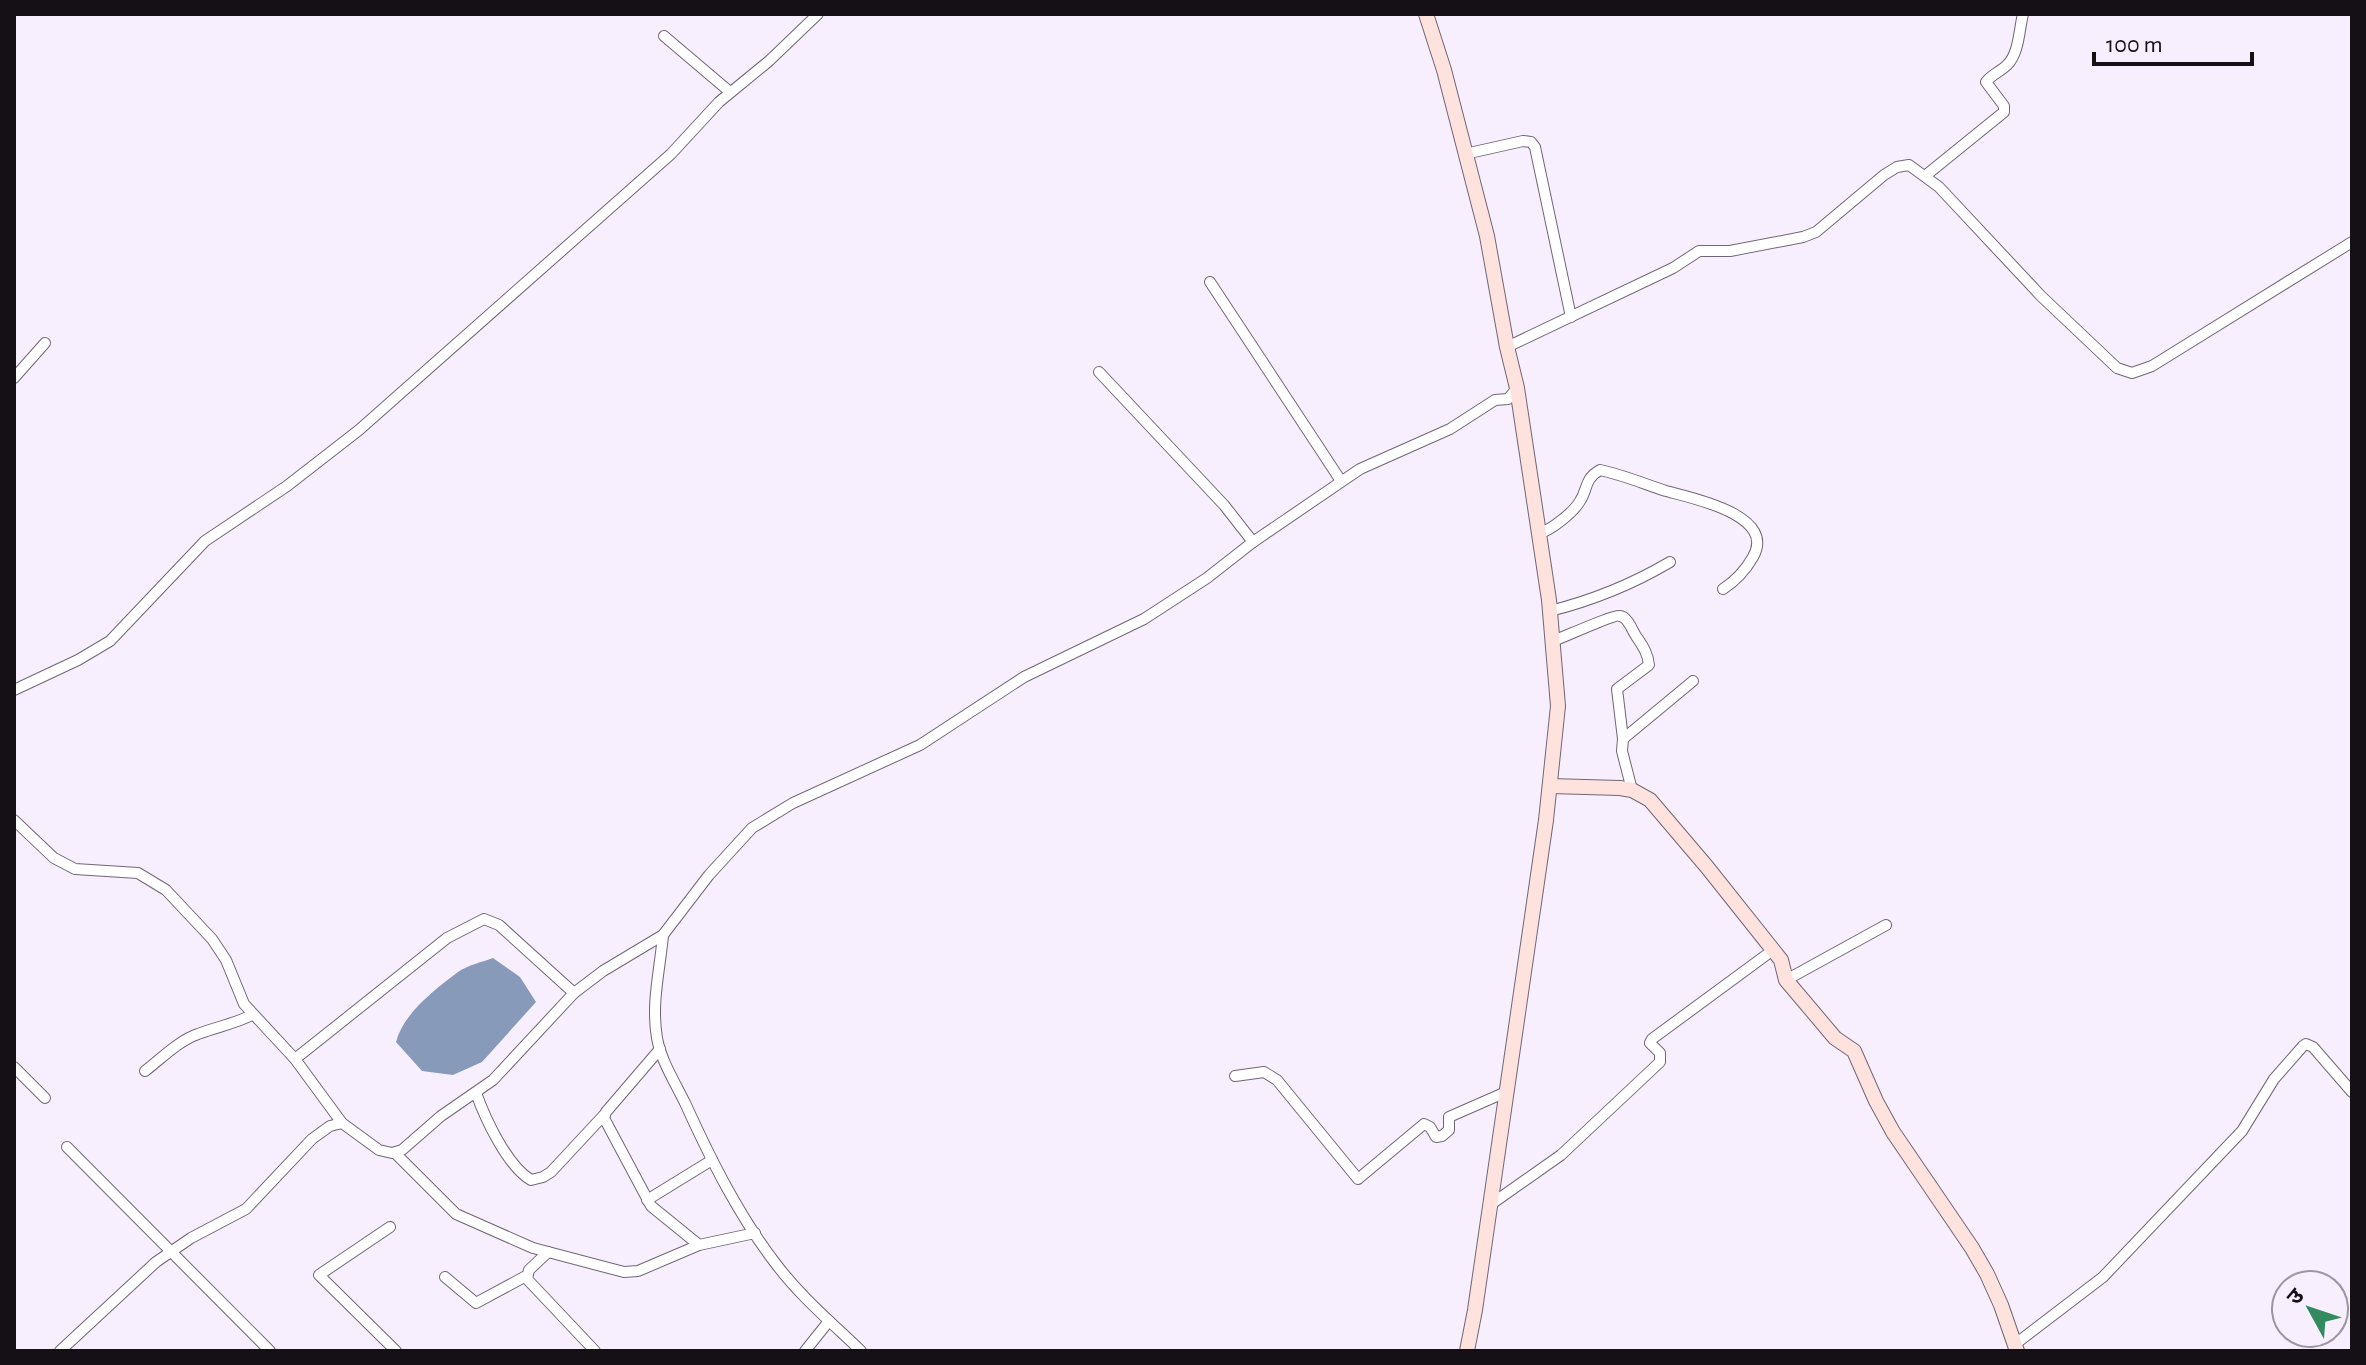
<svg xmlns="http://www.w3.org/2000/svg" width="2366" height="1365" font-family="'Alegreya Sans','Noto Sans Devanagari',sans-serif">
	<style>
		.water { fill: #879ab9 }
		.lines { fill: none; stroke-linecap: round; stroke-linejoin: round }
		.street-casing { stroke: #706676; stroke-width: 12 }
		.secondary-casing { stroke: #706676; stroke-width: 16 }
		.street { stroke: #fff; stroke-width: 10 }
		.secondary { stroke: #fde2de; stroke-width: 14 }
	</style>
	<rect width="100%" height="100%" fill="#f8effe"/>
	<!-- water -->
	<path class="water" d="M493,958L520,977L536,1002L482,1062L453,1075L422,1071L396,1042C403,1014 435,989 458,972C468,965 482,962 493,958Z"/>
	<g class="lines">
		<defs>
			<g id="street">
				<path d="M664,36L730,92"/>
				<path d="M1465,154L1523,141L1531,142L1535,147L1571,317"/>
				<path d="M1925,176L2004,112V106L1986,82C1992,74 2000,72 2007,65C2019,54 2019,30 2023,14"/>
				<path d="M1210,282L1341,481"/>
				<path d="M1507,347L1673,268L1699,251H1730L1803,237L1816,232L1884,175L1897,167L1909,165L1939,187L2041,296L2117,368L2132,373L2152,366L2352,242"/>
				<path d="M1099,372L1224,505L1253,542"/>
				<path d="M14,378L45,343"/>
				<path d="M1540,533C1551,530 1574,512 1580,501C1588,489 1584,479 1600,470C1624,475 1644,484 1666,491C1692,498 1777,515 1753,557C1745,571 1737,580 1723,589"/>
				<path d="M1550,611C1594,600 1631,585 1670,562"/>
				<path d="M1553,641C1564,637 1615,614 1620,616C1628,617 1632,630 1636,636C1642,645 1648,653 1649,665L1617,689L1623,739"/>
				<path d="M14,690L78,660L110,641L205,541L287,486L359,430L671,154L719,102L769,61L818,14"/>
				<path d="M1632,790L1622,751L1623,739L1693,681"/>
				<path d="M14,820L54,858L75,869L138,873L166,890L212,939L226,960L244,1004L295,1059L342,1123"/>
				<path d="M663,935C660,970 651,1003 657,1038C661,1061 676,1084 686,1105C711,1160 739,1216 776,1264C800,1296 832,1323 861,1351"/>
				<path d="M1786,980L1886,925"/>
				<path d="M660,1049L606,1112L604,1118L651,1206L699,1245"/>
				<path d="M295,1059L447,938L484,919L499,925L574,993"/>
				<path d="M14,1067L45,1098"/>
				<path d="M145,1071C162,1058 178,1041 198,1034C216,1027 234,1024 252,1015"/>
				<path d="M1235,1076L1264,1072L1277,1080L1358,1179L1424,1124L1430,1127L1436,1137L1442,1136L1449,1130V1117L1506,1092"/>
				<path d="M476,1093C485,1118 507,1166 531,1180L543,1177L551,1172L604,1115"/>
				<path d="M67,1147L270,1351"/>
				<path d="M395,1153L456,1214L533,1248L624,1272L638,1271L699,1245L755,1233"/>
				<path d="M647,1200L712,1160"/>
				<path d="M1490,1205L1561,1155L1660,1062V1053L1650,1043L1652,1039L1773,950"/>
				<path d="M390,1227L319,1275L396,1351"/>
				<path d="M548,1252L529,1270L527,1279L595,1351"/>
				<path d="M445,1277L476,1303L526,1276"/>
				<path d="M2014,1345L2103,1277L2242,1131L2274,1079L2303,1046L2306,1044L2313,1047L2352,1092"/>
				<path d="M60,1351L156,1262L191,1238L246,1209L312,1139L330,1126L342,1123L379,1150L392,1153L402,1150L441,1116L493,1080L574,993L603,971L663,935L709,875L752,828L793,803L920,745L1024,677L1144,619L1207,578L1253,542L1360,469L1450,429L1495,400L1508,399L1517,388"/>
				<path d="M805,1351L829,1321"/>
			</g>
			<g id="secondary">
				<path d="M1426,14L1444,70L1487,236L1507,347L1517,388L1549,600L1558,706L1546,820L1475,1310L1467,1351"/>
				<path d="M1550,786L1620,788L1632,790L1650,800L1707,867L1781,960L1786,980L1835,1038L1854,1051L1876,1101L1893,1132L1972,1248L1987,1274L2001,1305L2017,1351"/>
			</g>
		</defs>
		<!-- street casing -->
		<use href="#street" class="street-casing"/>
		<!-- secondary casing -->
		<use href="#secondary" class="secondary-casing"/>
		<!-- street -->
		<use href="#street" class="street"/>
		<!-- secondary -->
		<use href="#secondary" class="secondary"/>
	</g>
	<!-- border -->
	<rect width="2366" height="1365" fill="none" stroke="#141016" stroke-width="32"/>
	<!-- north arrow -->
	<g transform="translate(2310 1309) rotate(310)"><circle r="38" fill="#f8effe" stroke="#9d96a1" stroke-width="2"/>
	<path d="M0-6L14 30L0 20L-14 30Z" fill="#328a5f"/>
	<text y="-12" font-size="22" font-weight="bold" text-anchor="middle" fill="#141016">उ</text>
	</g>
	<!-- scale -->
	<path d="M2094 52v12h158v-12" fill="none" stroke="#141016" stroke-width="4"/>
	<text x="2106" y="52" font-size="24" fill="#141016" stroke="#f8effe" stroke-width="6" paint-order="stroke">100 m</text>
</svg>
